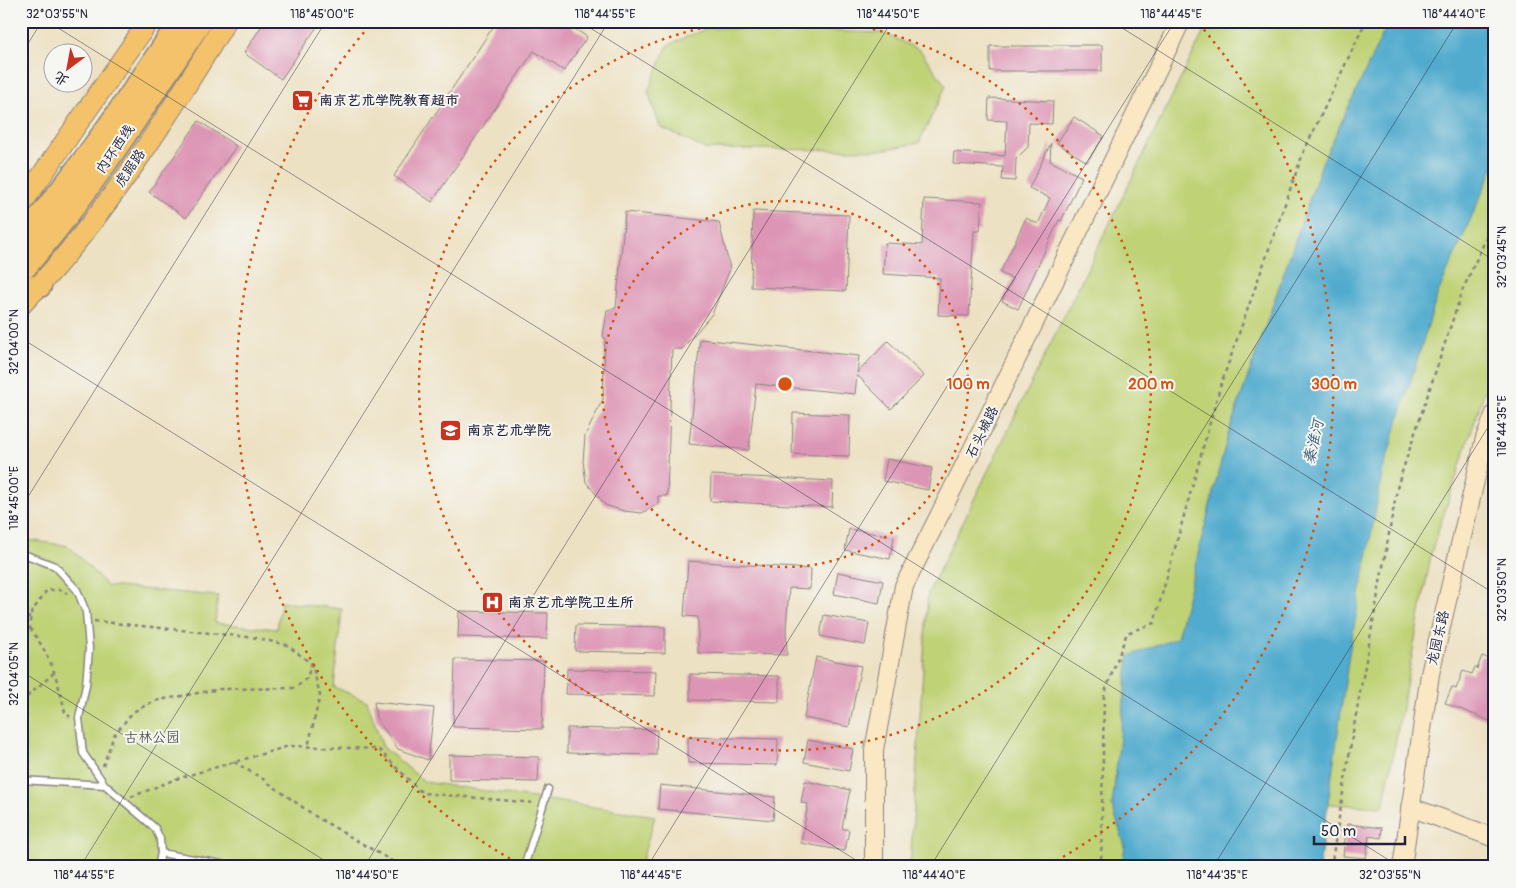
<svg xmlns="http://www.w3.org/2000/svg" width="1516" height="888" font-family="Pangolin,'LXGW WenKai TC',sans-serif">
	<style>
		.green { fill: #bfd275; stroke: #707a58; fill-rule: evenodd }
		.water { fill: #51abce; stroke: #3a6684 }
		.building { fill: #dd95b5 }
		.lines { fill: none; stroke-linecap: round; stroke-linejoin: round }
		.lane-casing { stroke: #88827f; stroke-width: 9 }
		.secondary-casing { stroke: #88827f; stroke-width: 20 }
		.primary-casing { stroke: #88827f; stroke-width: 22 }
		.highway-casing { stroke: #88827f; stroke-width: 25 }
		.path { stroke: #88827f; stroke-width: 2.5; stroke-dasharray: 4 4; stroke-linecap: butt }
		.lane { stroke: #fff; stroke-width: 6 }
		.secondary { stroke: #fae7c3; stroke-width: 18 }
		.primary { stroke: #f3c26a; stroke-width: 20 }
		.highway { stroke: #f3c26a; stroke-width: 22 }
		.ticks { fill: none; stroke: #22223b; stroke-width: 1; stroke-opacity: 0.45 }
		.ring { fill: none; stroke: #d45411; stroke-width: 2.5; stroke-dasharray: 2.5 5 }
		.labels { text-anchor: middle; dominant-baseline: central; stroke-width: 4; stroke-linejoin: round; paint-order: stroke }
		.poi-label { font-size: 14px; font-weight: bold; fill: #22223b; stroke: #f6f6f2; text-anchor: start }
		.street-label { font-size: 14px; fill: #22223b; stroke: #f6f6f2 }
		.park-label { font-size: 14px; fill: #51574c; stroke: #f6f6f2 }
		.water-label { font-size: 15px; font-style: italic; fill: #355976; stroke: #f6f6f2 }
		.centre { fill: #d45411; stroke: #f6f6f2; stroke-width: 2.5 }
		.ring-label { font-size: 15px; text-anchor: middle; font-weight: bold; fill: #d45411; stroke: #f6f6f2; stroke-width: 4; stroke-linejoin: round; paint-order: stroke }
		.neatline { fill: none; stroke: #22223b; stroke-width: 2 }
		.ticks-label { font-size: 12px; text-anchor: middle; fill: #22223b }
	</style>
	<rect width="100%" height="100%" fill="#f6f6f2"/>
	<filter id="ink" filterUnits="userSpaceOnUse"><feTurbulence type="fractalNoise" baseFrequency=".02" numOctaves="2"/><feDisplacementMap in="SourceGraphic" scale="10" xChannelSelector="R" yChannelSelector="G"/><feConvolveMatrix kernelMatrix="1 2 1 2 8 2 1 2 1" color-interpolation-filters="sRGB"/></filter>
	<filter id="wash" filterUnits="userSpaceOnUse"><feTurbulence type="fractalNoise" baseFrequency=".0096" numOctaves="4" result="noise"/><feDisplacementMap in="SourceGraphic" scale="20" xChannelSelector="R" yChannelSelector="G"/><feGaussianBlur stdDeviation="1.12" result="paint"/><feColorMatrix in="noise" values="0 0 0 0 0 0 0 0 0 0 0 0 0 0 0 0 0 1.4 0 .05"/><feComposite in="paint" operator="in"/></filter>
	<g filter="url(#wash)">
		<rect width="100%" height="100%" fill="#ede1c3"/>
		<!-- green -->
		<g class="green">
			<path d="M1209,21H1495V360L1432,550L1383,807L1329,804L1177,638L1112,806L1125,846L1122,867H910L928,593ZM1316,181L1181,624L1228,434Z"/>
			<path d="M707,28L883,33L920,50L946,86L919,143L882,150L705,149L660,127L648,91L668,45Z"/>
			<path d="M21,539L69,546L107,586L218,596L215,623L277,629L281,602L342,609L334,687L367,701L383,747L425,782L655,816L640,867H21Z"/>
		</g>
		<!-- water -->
		<path class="water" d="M1389,21H1495V164L1438,293L1383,470L1349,654L1319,867H1122L1125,846L1112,806L1129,656L1177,638L1228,434L1322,163Z"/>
		<g id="blocks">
			<!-- building -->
			<g class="building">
				<path d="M265,21H321L281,79L244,53Z"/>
				<path d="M497,21H575L572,27L587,37L564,71L534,51L432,202L394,176Z"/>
				<path d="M1053,45H1102V71H990V46H1053Z"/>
				<path d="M989,98L1053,101L1052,124L1029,123L1028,147L1016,159L1015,181L1002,180L1003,167L953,164L954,152L1005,156L1007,121L988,120Z"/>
				<path d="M1074,117L1104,136L1087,162L1057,143Z"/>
				<path d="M199,121L236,146L186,218L149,192Z"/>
				<path d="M1051,143L1050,161L1082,177L1061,221L1059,220L1018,309L1002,301L1013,279L1000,273L1026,218L1038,224L1050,198L1029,188Z"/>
				<path d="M924,199L982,202L980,231H974L969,316L938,315L940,278L883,274L885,243L922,245Z"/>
				<path d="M753,211L849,215L846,291L751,287Z"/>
				<path d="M625,212L719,222L730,269L712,314L682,349H672L667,496H658V504L642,513L624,511L605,505L586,482L583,461L585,436L603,399L605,338L603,337L607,310L616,308Z"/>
				<path d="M700,339L859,356L857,373L888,341L924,376L891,409L857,375L855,394L756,384L749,450L689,444Z"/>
				<path d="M793,413L850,415L849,456L792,454Z"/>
				<path d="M887,459L932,468L928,490L883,481Z"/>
				<path d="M711,475L833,481L832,507L710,501Z"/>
				<path d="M849,529L894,537L890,559L845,550Z"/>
				<path d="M688,561L811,569L810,589L789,588L786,629L787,655L698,653V617L684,616Z"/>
				<path d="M838,572L883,581L879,603L834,594Z"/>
				<path d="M459,611L548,613L547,639L458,637Z"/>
				<path d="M824,615L869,623L865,645L820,636Z"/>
				<path d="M576,625L665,627V653L575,651Z"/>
				<path d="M1482,656L1495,661V723L1445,703L1452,687L1456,689L1463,671L1472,674L1475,667L1477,669Z"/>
				<path d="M816,657L861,666L849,727L804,718Z"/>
				<path d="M455,659L544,661L542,729L453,727Z"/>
				<path d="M567,669L656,671L655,696L566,694Z"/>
				<path d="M690,674L779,676V702L690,700Z"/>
				<path d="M374,702L434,708L428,760L398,749L376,718Z"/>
				<path d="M567,728L657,730L656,755L567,753Z"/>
				<path d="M688,737L778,739L777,765L688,763Z"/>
				<path d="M808,740L853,749L849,771L804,762Z"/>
				<path d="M449,755L539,757L538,782L449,780Z"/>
				<path d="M805,781L850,790L842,828L849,830L845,851L801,843L808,804L801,803Z"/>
				<path d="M660,785L775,797L773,820L658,809Z"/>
				<path d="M1347,824L1382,828L1381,838L1369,836L1366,858L1343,856Z"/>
			</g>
		</g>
	</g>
	<g filter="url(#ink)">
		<use href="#blocks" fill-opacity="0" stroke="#88827f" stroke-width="1"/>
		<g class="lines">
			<defs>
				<g id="lane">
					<path d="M21,553L55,566L77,590L86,612L89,649L86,685L79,718L83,753L105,785L155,828L160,839L161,853L158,867"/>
					<path d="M21,780L105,785"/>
					<path d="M161,853L221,864L229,867"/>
					<path d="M524,867L548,789"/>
				</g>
				<g id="secondary">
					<path d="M1410,807L1495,838"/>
					<path d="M874,867V750L904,586L981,432L1181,21"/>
					<path d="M1402,867L1430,674L1485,438L1495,413"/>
				</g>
				<g id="primary">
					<path d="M21,205L149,21"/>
					<path d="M21,305C102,221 166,120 226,21"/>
				</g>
				<g id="highway">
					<path d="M21,240C79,170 131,97 180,21"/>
					<path d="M21,272C89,194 144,107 201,21"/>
					<path d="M21,291L40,286"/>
				</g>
			</defs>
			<!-- lane casing -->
			<use href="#lane" class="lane-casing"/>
			<!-- secondary casing -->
			<use href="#secondary" class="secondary-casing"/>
			<!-- primary casing -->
			<use href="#primary" class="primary-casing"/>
			<!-- highway casing -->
			<use href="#highway" class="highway-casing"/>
			<!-- path -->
			<g class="path">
				<path d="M21,612L30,618"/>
				<path d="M94,621L257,638L287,645L312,664L320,695L308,747"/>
				<path d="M30,628C51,657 57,677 65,712L70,717"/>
				<path d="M21,633L30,628L31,613L47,590H61L67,593"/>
				<path d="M21,702L55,672"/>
				<path d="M234,762L263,779L315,816L402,867"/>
				<path d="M103,766L114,735L133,712L154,701L220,689L295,688L307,678L311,665"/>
				<path d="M131,797L176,779L289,746L378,749L422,793L534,803"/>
				<path d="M1101,867L1104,695L1127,633L1154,623L1220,387L1303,153L1366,21"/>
				<path d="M1331,867L1352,737L1398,484L1463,289L1495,219"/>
			</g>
			<!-- lane -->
			<use href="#lane" class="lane"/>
			<!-- secondary -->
			<use href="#secondary" class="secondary"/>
			<!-- primary -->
			<use href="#primary" class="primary"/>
			<!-- highway -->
			<use href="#highway" class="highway"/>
		</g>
	</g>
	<!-- ticks -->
	<path class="ticks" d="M47,21L1400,867M579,21L1495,594M1111,21L1495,261M21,55L42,21M21,338L867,867M21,508L326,21M21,671L335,867M80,867L609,21M364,867L892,21M647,867L1175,21M930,867L1458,21M1213,867L1495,416"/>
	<!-- distance rings -->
	<g class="ring">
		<circle cx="785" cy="384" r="183"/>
		<path d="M836 22A366 366 0 1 1 734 22"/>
		<path d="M523 866A549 549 0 0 1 371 24M1199 24A549 549 0 0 1 1047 866"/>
	</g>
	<!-- icons -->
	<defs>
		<symbol id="supermarket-square" viewBox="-11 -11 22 22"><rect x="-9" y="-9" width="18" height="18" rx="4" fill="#c8321e" stroke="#f6f6f2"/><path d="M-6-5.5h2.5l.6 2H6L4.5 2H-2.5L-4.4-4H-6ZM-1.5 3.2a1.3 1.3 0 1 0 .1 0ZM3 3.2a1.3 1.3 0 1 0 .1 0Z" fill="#fff"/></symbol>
		<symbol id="university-square" viewBox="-11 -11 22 22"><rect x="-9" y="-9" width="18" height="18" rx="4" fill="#c8321e" stroke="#f6f6f2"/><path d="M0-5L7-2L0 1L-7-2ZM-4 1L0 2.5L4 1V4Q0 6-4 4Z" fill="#fff"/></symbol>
		<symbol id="hospital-square" viewBox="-11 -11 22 22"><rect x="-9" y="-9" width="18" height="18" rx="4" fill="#c8321e" stroke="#f6f6f2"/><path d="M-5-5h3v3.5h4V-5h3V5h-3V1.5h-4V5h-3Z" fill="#fff"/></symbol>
	</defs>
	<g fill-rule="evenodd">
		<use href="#supermarket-square" x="290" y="88" width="25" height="25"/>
		<use href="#university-square" x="438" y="418" width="25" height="25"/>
		<use href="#hospital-square" x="480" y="590" width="25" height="25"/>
	</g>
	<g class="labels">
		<!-- poi labels -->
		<g class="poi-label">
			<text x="319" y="100">南京艺术学院教育超市</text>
			<text x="467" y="430">南京艺术学院</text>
			<text x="508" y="602">南京艺术学院卫生所</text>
		</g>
		<!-- street labels -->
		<g class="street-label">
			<text transform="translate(115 149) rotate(-55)">内环西线</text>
			<text transform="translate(130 168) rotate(-56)">虎踞路</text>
			<text transform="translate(982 432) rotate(-64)">石头城路</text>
			<text transform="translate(1438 638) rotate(-77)">龙园东路</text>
		</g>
		<!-- park labels -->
		<g class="park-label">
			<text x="152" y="737">古林公园</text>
		</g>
		<!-- water labels -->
		<g class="water-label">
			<text transform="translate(1314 442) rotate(-77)">秦淮河</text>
		</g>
	</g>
	<circle cx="785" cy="384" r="8" class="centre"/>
	<g class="ring-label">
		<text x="968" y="389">100 m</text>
		<text x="1151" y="389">200 m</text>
		<text x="1334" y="389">300 m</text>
	</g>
	<!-- margin -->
	<rect width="1516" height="888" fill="none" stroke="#f6f6f2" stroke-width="55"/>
	<!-- north arrow -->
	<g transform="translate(68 68) rotate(212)"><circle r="24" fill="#f6f6f2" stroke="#a1a1a9"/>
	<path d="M0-4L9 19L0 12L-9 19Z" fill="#c8321e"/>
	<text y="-8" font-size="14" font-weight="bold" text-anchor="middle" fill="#22223b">北</text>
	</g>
	<!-- scale -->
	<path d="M1314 836v8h91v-8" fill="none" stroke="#22223b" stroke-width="2.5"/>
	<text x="1321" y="836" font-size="15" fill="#22223b" stroke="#f6f6f2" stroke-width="4" paint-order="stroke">50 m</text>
	<rect x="28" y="28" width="1460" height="832" class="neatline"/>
	<g class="ticks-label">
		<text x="57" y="18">32°03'55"N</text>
		<text x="322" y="18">118°45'00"E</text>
		<text x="605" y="18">118°44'55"E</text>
		<text x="888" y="18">118°44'50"E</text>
		<text x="1171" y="18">118°44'45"E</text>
		<text x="1454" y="18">118°44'40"E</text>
		<text transform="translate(1502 257) rotate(-90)" y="4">32°03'45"N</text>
		<text transform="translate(14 342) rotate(-90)" y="4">32°04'00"N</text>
		<text transform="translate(1502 426) rotate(-90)" y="4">118°44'35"E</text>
		<text transform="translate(14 498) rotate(-90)" y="4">118°45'00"E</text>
		<text transform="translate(1502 590) rotate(-90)" y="4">32°03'50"N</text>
		<text transform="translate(14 674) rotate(-90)" y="4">32°04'05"N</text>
		<text x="84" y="879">118°44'55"E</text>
		<text x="367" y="879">118°44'50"E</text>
		<text x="651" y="879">118°44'45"E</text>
		<text x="934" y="879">118°44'40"E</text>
		<text x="1217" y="879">118°44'35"E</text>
		<text x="1390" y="879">32°03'55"N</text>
	</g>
</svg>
